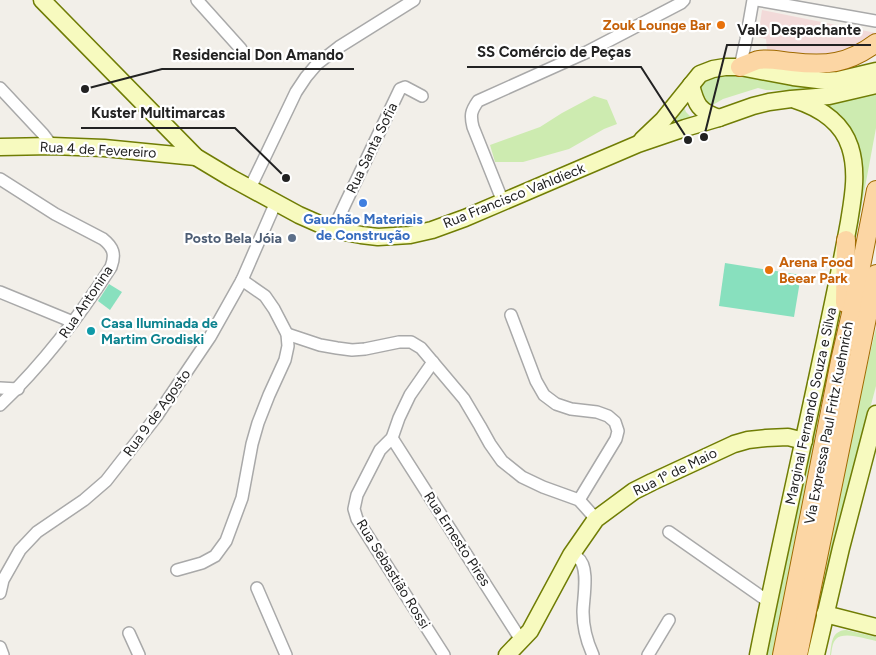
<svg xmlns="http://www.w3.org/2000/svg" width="876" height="655" font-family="Figtree,sans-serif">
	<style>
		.commercial { fill: #f2dad9 }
		.grass { fill: #cdebb0 }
		.pitch { fill: #88e0be }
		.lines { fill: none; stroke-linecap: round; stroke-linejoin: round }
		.street-casing { stroke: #a9a9a9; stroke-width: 14 }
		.secondary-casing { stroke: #707d05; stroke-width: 19 }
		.primary-casing { stroke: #a06b00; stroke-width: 20 }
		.street { stroke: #fff; stroke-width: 11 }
		.secondary { stroke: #f7fabf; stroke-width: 16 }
		.primary { stroke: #fcd6a4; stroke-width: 18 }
		.food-dot { fill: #e8710a; stroke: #fff; stroke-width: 2 }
		.shop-dot { fill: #3f7fe0; stroke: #fff; stroke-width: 2 }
		.service-dot { fill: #5c6f8a; stroke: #fff; stroke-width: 2 }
		.culture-dot { fill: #0f9aa8; stroke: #fff; stroke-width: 2 }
		.labels { text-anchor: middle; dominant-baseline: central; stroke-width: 4.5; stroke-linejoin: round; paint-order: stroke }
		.food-label { font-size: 14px; font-weight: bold; fill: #c56008; stroke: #fff; text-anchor: end }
		.street-label { font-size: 14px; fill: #222; stroke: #fff }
		.shop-label { font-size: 14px; font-weight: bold; fill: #366cbe; stroke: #fff }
		.service-label { font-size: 14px; font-weight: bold; fill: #4e5e75; stroke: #fff; text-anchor: end }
		.culture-label { font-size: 14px; font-weight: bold; fill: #0d838f; stroke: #fff; text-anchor: start }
		.leader { fill: none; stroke: #222; stroke-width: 2 }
		.callout-dot { fill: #222; stroke: #fff; stroke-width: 2 }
		.callout-label { font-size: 15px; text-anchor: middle; font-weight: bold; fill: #222; stroke: #fff; stroke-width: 4.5; stroke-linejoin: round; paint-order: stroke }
	</style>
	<rect width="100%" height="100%" fill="#f2efe9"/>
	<!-- commercial -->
	<path class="commercial" d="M762,10L876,33L863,45L839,56L815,59L767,50L766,39L758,37Z"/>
	<!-- grass -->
	<g class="grass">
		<path d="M735,72L845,85L814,91L766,90L758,88L723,99L711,106L702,103L698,83L706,78Z"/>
		<path d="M876,91V128L853,252L847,125L840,114L822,103Z"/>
		<path d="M594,96L607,100L617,124L604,129L569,149L523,162H495L490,145L540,127L562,113Z"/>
		<path d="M682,102L686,112L691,117L661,128Z"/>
		<path d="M876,328V386L863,435L811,655H805L857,409Z"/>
		<path d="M834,333L800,522L773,655H766L777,597Z"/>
		<path d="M846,630L876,637V641C866,639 844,631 836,639C832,643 832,650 831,655H830C832,643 831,631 846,630Z"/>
	</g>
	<!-- pitch -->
	<g class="pitch">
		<path d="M725,263L801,275L794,317L719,306Z"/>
		<path d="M109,284L122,292L110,310L98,301Z"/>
	</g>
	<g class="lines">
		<defs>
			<g id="street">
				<path d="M197,0L241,49"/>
				<path d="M757,0L876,21"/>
				<path d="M740,67L746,40L753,0"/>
				<path d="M0,88L43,134L52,146"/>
				<path d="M0,179L55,214L103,239C113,247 116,254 111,267C79,317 43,364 0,405"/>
				<path d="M250,188L296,92L306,77L317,64L339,47L414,0"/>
				<path d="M503,202L473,127C470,115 471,111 478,101L587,52L681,3L684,0"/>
				<path d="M333,230L346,202L400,89L405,87L422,96"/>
				<path d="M0,292L73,322"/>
				<path d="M511,315L536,381L544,395L556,404L571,409L597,412L608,416L615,422L618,431L616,439L579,500"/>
				<path d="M287,334L320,345L337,348L352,350L365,349L399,342H411L421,348L464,399L480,426L490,444L502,461L522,477L543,487L579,500L596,519"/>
				<path d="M433,362L410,395L399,418L392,438L380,450L357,495L354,509L357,519L444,655"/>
				<path d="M0,388L18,389"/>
				<path d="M392,438L521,640"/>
				<path d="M669,532L769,602"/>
				<path d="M571,555C573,556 576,556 578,558C590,567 583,599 583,612C583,627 587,642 593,655"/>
				<path d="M177,570L202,563L215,556L226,541L242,498L252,444L258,423L269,395L285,360L288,346L287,334L274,309L265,296L242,280"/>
				<path d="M257,588L286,655"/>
				<path d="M0,593L3,580L20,550L37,532L84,500L106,481L156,417L210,337L242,280L276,202"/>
				<path d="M129,633L139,655"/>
				<path d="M0,647L3,655"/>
				<path d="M648,655L669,620"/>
			</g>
			<g id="secondary">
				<path d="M42,0L196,157L231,178L299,215L333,230L361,235L378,237L410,235L432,230L465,218L638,144L685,128L719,118L753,106L769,102L791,99L829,96L876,85"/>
				<path d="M691,85C696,105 699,111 719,118"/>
				<path d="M642,140L663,120L700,74L713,69L725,67H740L793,77L826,81L838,80L876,71"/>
				<path d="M0,147L52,146L104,148L196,157"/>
				<path d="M825,614L876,627"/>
				<path d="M507,655L530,631L571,555L596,519L634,491L652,482L734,444L748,440L766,438L788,437L804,441"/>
				<path d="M758,655C780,544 806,433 829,322C836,289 843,255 849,222C853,197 858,172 850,147C842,122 820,108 795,100"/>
				<path d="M816,655L841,548L876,414"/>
			</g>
			<g id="primary">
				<path d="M740,67C745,65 752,62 758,60C769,58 781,61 792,62C826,66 848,64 876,43"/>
				<path d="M845,303L846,240"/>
				<path d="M782,655L840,361L856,292L876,190"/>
				<path d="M798,655L876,274"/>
			</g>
		</defs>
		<!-- street casing -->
		<use href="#street" class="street-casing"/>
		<!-- secondary casing -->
		<use href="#secondary" class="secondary-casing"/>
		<!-- primary casing -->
		<use href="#primary" class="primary-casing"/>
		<!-- street -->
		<use href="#street" class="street"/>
		<!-- secondary -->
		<use href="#secondary" class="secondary"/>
		<!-- primary -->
		<use href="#primary" class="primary"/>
	</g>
	<!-- markers -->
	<g class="food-dot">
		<circle cx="721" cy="25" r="5"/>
		<circle cx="769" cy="270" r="5"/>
	</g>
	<circle class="shop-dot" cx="363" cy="203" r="5"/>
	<circle class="service-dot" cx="292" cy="238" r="5"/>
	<circle class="culture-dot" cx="91" cy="331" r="5"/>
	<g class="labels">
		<!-- food labels -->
		<g class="food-label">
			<text x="711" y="25">Zouk Lounge Bar</text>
			<text x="779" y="262" text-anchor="start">Arena Food<tspan x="779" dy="16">Beear Park</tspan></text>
		</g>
		<!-- street labels -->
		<g class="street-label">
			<text transform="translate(372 148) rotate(-64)">Rua Santa Sofia</text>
			<text transform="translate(98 150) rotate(3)">Rua 4 de Fevereiro</text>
			<text transform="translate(514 196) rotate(-22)">Rua Francisco Vahldieck</text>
			<text transform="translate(86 302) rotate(-56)">Rua Antonina</text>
			<text transform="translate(811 406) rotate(-78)">Marginal Fernando Souza e Silva</text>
			<text transform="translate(157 413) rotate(-54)">Rua 9 de Agosto</text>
			<text transform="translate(829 423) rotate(-79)">Via Expressa Paul Fritz Kuehnrich</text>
			<text transform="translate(675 472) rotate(-26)">Rua 1º de Maio</text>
			<text transform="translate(457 539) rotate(57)">Rua Ernesto Pires</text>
			<text transform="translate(393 574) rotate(58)">Rua Sebastião Rossi</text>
		</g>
		<!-- shop labels -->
		<g class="shop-label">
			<text x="363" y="219">Gauchão Materiais<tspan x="363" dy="16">de Construção</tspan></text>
		</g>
		<!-- service labels -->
		<g class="service-label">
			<text x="282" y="238">Posto Bela Jóia</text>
		</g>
		<!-- culture labels -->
		<g class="culture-label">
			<text x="101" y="323">Casa Iluminada de<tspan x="101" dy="16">Martim Grodiski</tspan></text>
		</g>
	</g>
	<!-- callouts -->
	<path class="leader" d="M704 137L727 45H871M688 140L641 67H467M85 89L162 69H354M286 178L235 128H81"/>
	<g class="callout-dot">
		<circle cx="704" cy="137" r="5"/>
		<circle cx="688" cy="140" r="5"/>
		<circle cx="85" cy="89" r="5"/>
		<circle cx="286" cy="178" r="5"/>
	</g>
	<g class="callout-label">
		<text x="799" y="35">Vale Despachante</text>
		<text x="554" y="57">SS Comércio de Peças</text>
		<text x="258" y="60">Residencial Don Amando</text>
		<text x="158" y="118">Kuster Multimarcas</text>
	</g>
</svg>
